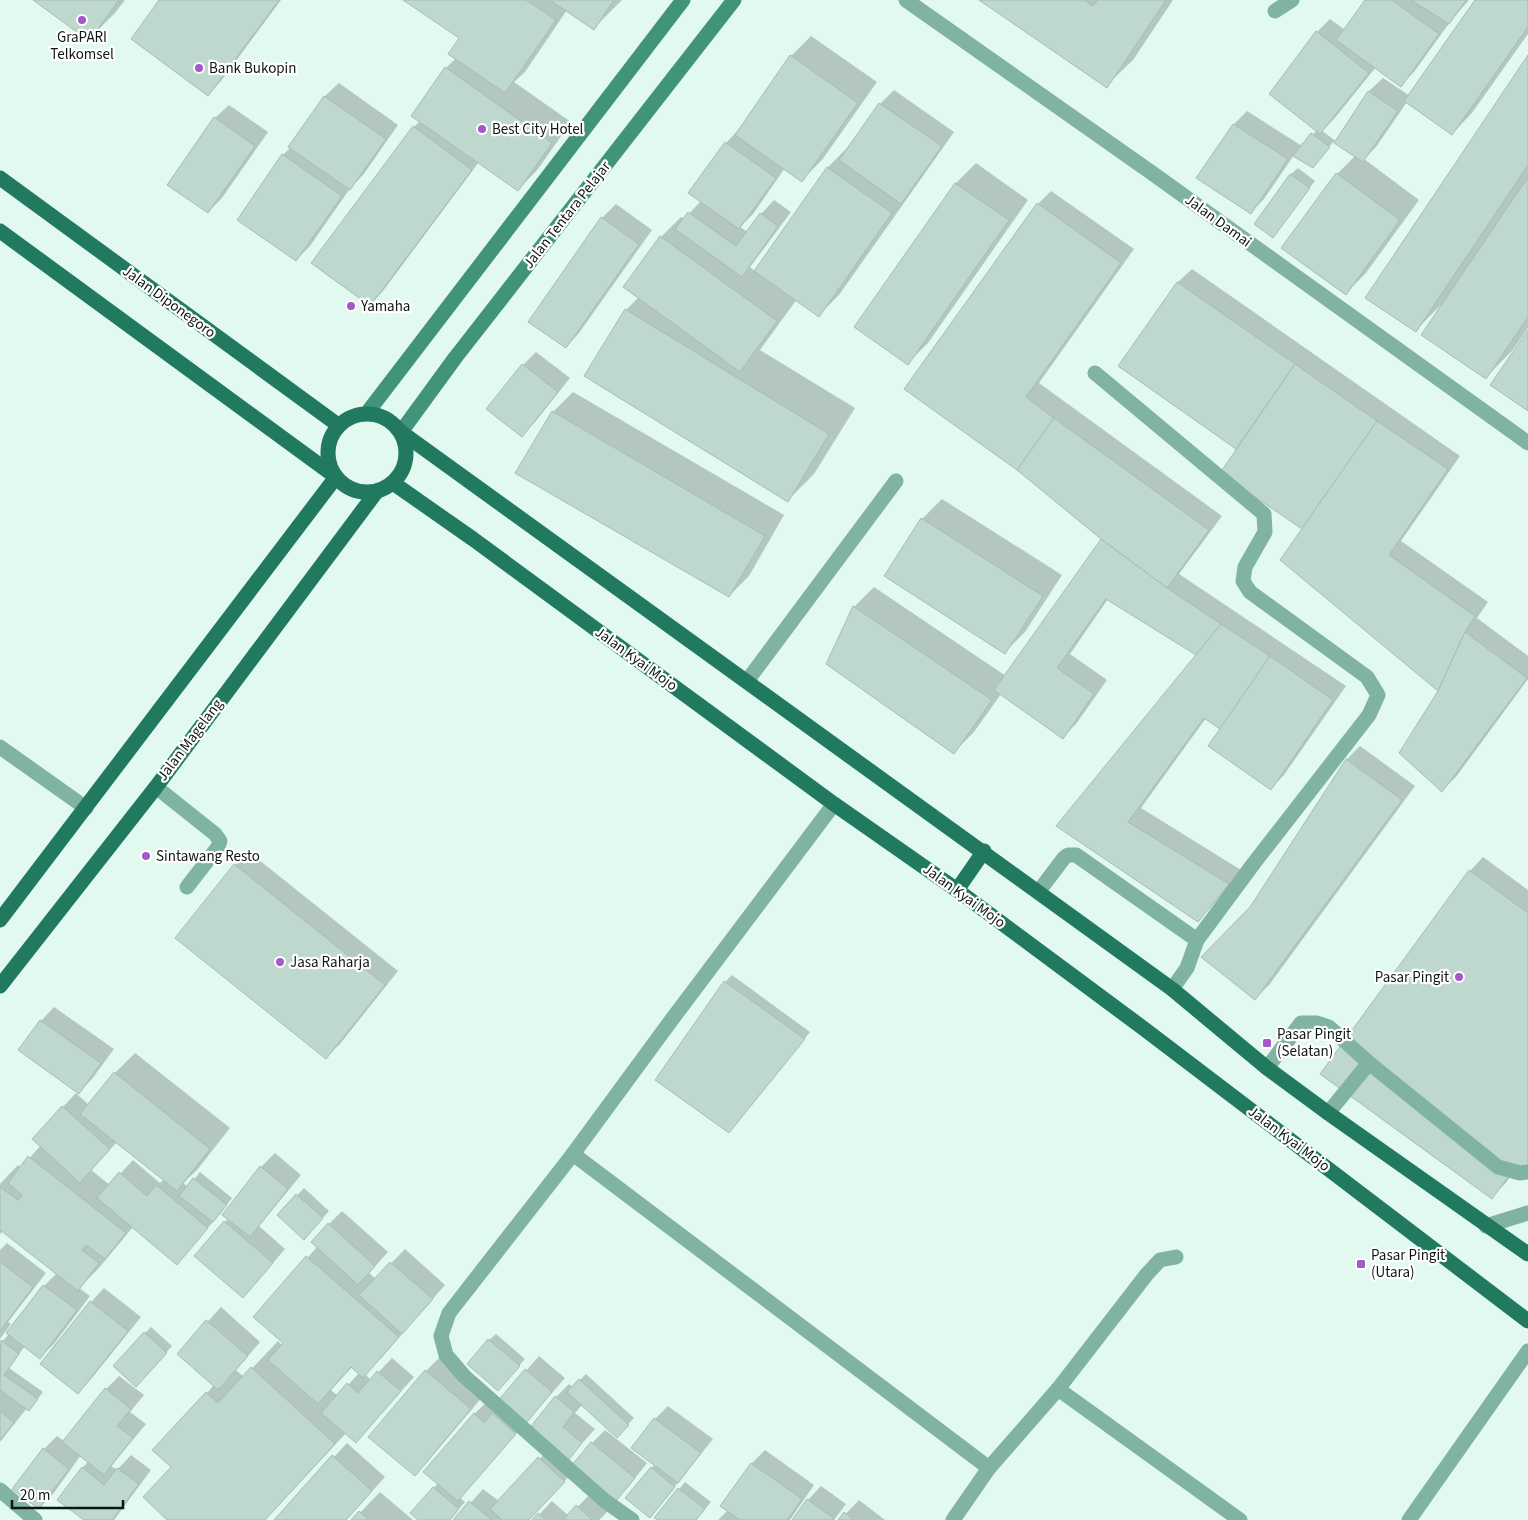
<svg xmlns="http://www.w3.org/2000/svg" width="1528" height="1520" font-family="'Source Sans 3',sans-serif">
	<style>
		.shadow { fill: #0003; fill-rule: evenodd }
		.building { fill: #bfd8ce; stroke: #a5bdb3 }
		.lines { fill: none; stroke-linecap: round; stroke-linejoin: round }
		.lane { stroke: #81b3a1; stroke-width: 15 }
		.street { stroke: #81b3a1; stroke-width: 15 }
		.secondary { stroke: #419479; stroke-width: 15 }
		.primary { stroke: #217960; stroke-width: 15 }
		.poi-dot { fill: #a458ca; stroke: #fff; stroke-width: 2 }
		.labels { text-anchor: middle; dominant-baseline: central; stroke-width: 4.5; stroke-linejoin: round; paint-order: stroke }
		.poi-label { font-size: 15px; fill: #0f1714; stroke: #fff; text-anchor: start }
		.street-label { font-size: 15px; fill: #0f1714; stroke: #fff }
	</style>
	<rect width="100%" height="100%" fill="#e1f9ef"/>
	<!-- shadow -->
	<g class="shadow">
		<path d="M35,0H125L115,13L89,39Z"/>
		<path d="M161,0H281L221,81L208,95Z"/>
		<path d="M405,0H622L594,28L567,10L525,72L514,82L571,122L538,169L518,190L479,162L383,291L370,305L414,127L420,121L446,68L456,58L460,38Z"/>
		<path d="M981,0H1173L1133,60L1106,86Z"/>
		<path d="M1367,0H1469L1450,22L1414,72L1401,85L1376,67L1334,119L1322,131L1336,141L1369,91L1383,78L1410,96L1477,0H1528V34L1472,113L1452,134L1407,102L1376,147L1364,159L1419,200L1366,273L1346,293L1337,174L1355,156L1334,141L1313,167L1294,155L1264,199L1251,212L1198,178L1234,124L1247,111L1302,146L1317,130V32L1330,19L1345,30Z"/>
		<path d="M811,36L877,82L822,160L802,180L785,168L753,214L740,227L748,232L761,214L774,200L791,212L750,267L755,271L827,168L848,147L849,148L880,104L894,90L954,132L839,295L819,315L797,299L760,350L855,408L814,474L788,500L626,310L639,297L661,237L681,217L684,219L701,201L726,143L739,129L791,56Z"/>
		<path d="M1528,57V328L1512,351L1486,377L1440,306L1415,331Z"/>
		<path d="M339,83L398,125L363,175L351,187L310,246L296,260L283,155L291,147L290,146L325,96Z"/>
		<path d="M229,105L268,132L222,198L208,212L215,118Z"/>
		<path d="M976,163L1028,200L928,343L908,363L855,327L956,183Z"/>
		<path d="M1298,168L1315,181L1273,236L1256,224L1291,174Z"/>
		<path d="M1051,191L1134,249L1039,383L1222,516L1179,574L1346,686L1284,775L1271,788L1222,728L1206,718L1141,808L1241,870L1211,907L1197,920L1058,826L1198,655L1108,599L1070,654L1107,680L1076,724L1063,737L1001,694L974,732L954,752L854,607L874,587L1006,676L1103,538L1018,469L1038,204Z"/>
		<path d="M616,204L652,230L579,333L566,347L529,322L602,218Z"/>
		<path d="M1192,269L1460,456L1401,541L1488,602L1477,618L1528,656V679L1456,777L1442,790L1440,691L1303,529L1238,448L1120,366L1178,282Z"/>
		<path d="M536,352L570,378L535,422L521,436L523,365Z"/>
		<path d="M573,392L784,515L749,576L729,596L553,412Z"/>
		<path d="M942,499L1062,575L1025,632L1005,652L922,519Z"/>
		<path d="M1360,746L1415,786L1269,985L1255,999L1251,908L1347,759Z"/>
		<path d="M249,852L398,971L340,1044L326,1057L235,865Z"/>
		<path d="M1483,857L1528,890V1173L1518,1166L1505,1184L1491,1197L1470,871Z"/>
		<path d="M732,975L810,1032L735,1125L656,1080L725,982Z"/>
		<path d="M54,1007L114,1049L92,1079L79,1092L41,1021Z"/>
		<path d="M135,1053L230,1128L197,1170L183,1183L188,1187L200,1172L232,1198L220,1214L177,1263L133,1227L98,1269L79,1288L90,1296L54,1344L40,1357L25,1346L9,1368L43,1392L35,1403L29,1409L27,1408L0,1442V1344L9,1334L8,1333L44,1286L57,1273L3,1231L0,1234V1184L18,1165L21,1168L41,1145L34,1138L76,1093L89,1105L115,1073ZM117,1142L164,1179L160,1183L133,1160L110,1185L91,1170Z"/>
		<path d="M275,1153L301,1175L259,1226L285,1249L256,1283L225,1222L229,1218L224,1214L261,1167Z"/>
		<path d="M304,1188L329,1211L310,1232L279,1215Z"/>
		<path d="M342,1211L388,1252L369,1273L376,1279L405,1249L445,1285L383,1356L365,1374L371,1380L392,1358L414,1377L356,1441L346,1433L265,1520H169L172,1467L207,1393L214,1385L178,1354L221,1307L260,1342L236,1370L244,1377L278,1341L282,1345L285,1343L255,1317L317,1247L329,1224ZM352,1367L359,1373L338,1396L331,1390Z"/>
		<path d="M7,1243L46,1273L8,1322L11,1324L0,1339V1250Z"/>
		<path d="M104,1288L141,1317L91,1379L78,1393L91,1302Z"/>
		<path d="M151,1327L172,1346L142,1379L145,1333Z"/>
		<path d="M496,1334L525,1359L504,1383L489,1340Z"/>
		<path d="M539,1356L565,1378L460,1498L465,1502L450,1519L451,1520H420L412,1513L438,1483L474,1414L488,1401L498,1403Z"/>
		<path d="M439,1358L484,1395L428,1461L415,1474L426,1371Z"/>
		<path d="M586,1374L634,1418L615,1438L617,1436L582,1405L575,1413L595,1429L568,1459L574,1465L592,1443L605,1430L647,1463L629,1486L616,1499L577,1468L528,1520H455L483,1489L499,1501L551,1447L556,1397L569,1384L573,1387Z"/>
		<path d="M119,1376L144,1395L130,1412L146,1424L111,1466L117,1470L131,1455L151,1470L114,1520H86L82,1468L89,1461L81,1455L53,1494L39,1508L44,1449L57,1436L64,1441L106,1389Z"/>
		<path d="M668,1406L713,1439L656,1510L627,1498L655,1464V1419Z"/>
		<path d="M347,1443L385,1477L346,1520H276Z"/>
		<path d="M765,1450L814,1485L790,1520H718L728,1510L722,1506L752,1463Z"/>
		<path d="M685,1482L711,1502L696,1520H660L656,1517Z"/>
		<path d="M821,1486L846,1504L834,1520H793L808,1500Z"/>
		<path d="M380,1492L413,1520H353Z"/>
		<path d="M591,1493L609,1510L599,1520H534L552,1501L569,1516Z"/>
		<path d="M859,1500L885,1520H840Z"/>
	</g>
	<!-- building -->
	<g class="building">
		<path d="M33,0H119L89,41Z"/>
		<path d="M159,0H279L208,96L131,39Z"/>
		<path d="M403,0H526L556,20L505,93L448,54L459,38Z"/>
		<path d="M550,0H614L594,30Z"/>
		<path d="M979,0H1084L1093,6L1098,0H1166L1107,88Z"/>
		<path d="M1365,0H1392L1439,34L1401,87L1336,40Z"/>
		<path d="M1411,0H1466L1449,24Z"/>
		<path d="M1475,0H1528V27L1452,135L1404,101Z"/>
		<path d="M1316,31L1369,73L1320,134L1269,94Z"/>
		<path d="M790,55L858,103L802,182L735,135Z"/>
		<path d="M1528,55V165L1416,332L1365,298Z"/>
		<path d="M445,67L552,143L518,191L411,116Z"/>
		<path d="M1368,91L1398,111L1363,162L1334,143Z"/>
		<path d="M324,96L386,139L350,190L288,147Z"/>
		<path d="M879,103L942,146L901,204L839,160Z"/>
		<path d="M214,117L255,146L208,213L167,185Z"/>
		<path d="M1233,124L1288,159L1251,214L1196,178Z"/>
		<path d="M413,126L472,170L370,306L311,263Z"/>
		<path d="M1311,133L1330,147L1313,168L1293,156Z"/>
		<path d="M725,142L776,178L739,229L688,193Z"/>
		<path d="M282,154L342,196L296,261L237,220Z"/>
		<path d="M827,167L892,213L819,317L754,271Z"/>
		<path d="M1336,173L1400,220L1346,295L1281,248Z"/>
		<path d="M1290,174L1310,188L1273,238L1254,224Z"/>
		<path d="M1528,177V317L1486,379L1421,335Z"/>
		<path d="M955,183L1009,220L908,365L854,327Z"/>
		<path d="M1037,203L1121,263L1026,397L1054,418L1017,470L904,389Z"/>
		<path d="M688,212L736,246L760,213L778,226L742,277L675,229Z"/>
		<path d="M601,217L639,244L566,348L528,322Z"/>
		<path d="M660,236L777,321L740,372L623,287Z"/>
		<path d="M1177,282L1295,364L1236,449L1118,366Z"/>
		<path d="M625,309L829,434L788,502L584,376Z"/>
		<path d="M1528,330V411L1490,385Z"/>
		<path d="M522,364L558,392L522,437L486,409Z"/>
		<path d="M1295,364L1377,421L1302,529L1220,473Z"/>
		<path d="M552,411L765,536L729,597L515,473Z"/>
		<path d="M1054,418L1209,530L1167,588L1101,539L1017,470Z"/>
		<path d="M1377,421L1448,469L1389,555L1475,616L1465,632L1438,691L1280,560Z"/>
		<path d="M921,518L1043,596L1005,654L884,576Z"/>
		<path d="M1101,539L1167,588L1221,624L1196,655L1106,599L1057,668L1094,694L1063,739L994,690Z"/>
		<path d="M853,606L992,700L954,754L826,664Z"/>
		<path d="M1221,624L1270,656L1220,729L1204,718L1128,822L1229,884L1198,922L1056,826Z"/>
		<path d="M1465,632L1527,678L1442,792L1399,753L1438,691Z"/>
		<path d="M1270,656L1333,700L1271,790L1208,746Z"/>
		<path d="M1346,759L1402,800L1255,1000L1201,957L1250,907Z"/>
		<path d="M234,864L385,985L326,1059L175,938Z"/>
		<path d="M1469,870L1528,913V1174L1516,1166L1492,1199L1320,1074Z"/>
		<path d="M724,981L805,1039L729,1133L655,1080Z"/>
		<path d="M40,1020L101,1063L79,1094L18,1050Z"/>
		<path d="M114,1072L210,1149L177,1191L80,1114Z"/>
		<path d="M62,1106L110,1149L80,1183L32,1139Z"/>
		<path d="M28,1156L126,1233L105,1259L86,1245L82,1250L99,1263L78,1291L0,1230V1187L18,1200L22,1195L8,1183Z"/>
		<path d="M260,1166L288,1189L250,1237L222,1215Z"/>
		<path d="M119,1172L147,1196L156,1185L208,1228L177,1265L97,1198Z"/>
		<path d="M193,1178L227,1205L213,1222L179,1196Z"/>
		<path d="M296,1194L323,1218L304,1240L277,1215Z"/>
		<path d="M224,1221L273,1263L243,1298L194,1256Z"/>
		<path d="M328,1223L375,1266L358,1285L311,1242Z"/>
		<path d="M306,1256L399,1337L363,1378L351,1367L318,1404L268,1360L283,1343L253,1317Z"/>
		<path d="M0,1262L33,1287L0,1331Z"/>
		<path d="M390,1262L433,1299L402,1334L359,1295Z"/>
		<path d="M43,1285L77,1310L40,1359L6,1333Z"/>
		<path d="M90,1301L128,1331L78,1394L40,1364Z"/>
		<path d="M206,1320L248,1356L218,1390L177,1354Z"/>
		<path d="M144,1332L167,1353L136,1387L113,1366Z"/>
		<path d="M488,1339L520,1366L498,1391L467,1364Z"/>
		<path d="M1,1340L19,1354L4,1375L38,1399L29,1411L0,1390Z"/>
		<path d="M251,1367L335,1444L265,1520H167L143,1497L171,1467L152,1450L206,1392L218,1403Z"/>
		<path d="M525,1369L552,1392L523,1427L496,1403Z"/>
		<path d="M425,1370L471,1409L415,1476L368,1437Z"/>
		<path d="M377,1371L401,1391L356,1443L321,1413L347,1383L358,1393Z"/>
		<path d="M579,1379L629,1425L617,1438L567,1392Z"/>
		<path d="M105,1388L131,1409L117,1426L133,1438L104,1475L62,1442Z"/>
		<path d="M555,1396L574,1412L563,1427L582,1443L567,1462L528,1430Z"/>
		<path d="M0,1411L14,1423L0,1440Z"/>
		<path d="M474,1413L484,1423L492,1413L516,1434L458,1501L423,1472Z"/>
		<path d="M654,1418L701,1453L678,1483L631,1448Z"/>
		<path d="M591,1442L635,1478L616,1501L572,1465Z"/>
		<path d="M43,1448L69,1469L39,1509L12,1489Z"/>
		<path d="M332,1455L372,1491L346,1520H274Z"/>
		<path d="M538,1457L565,1482L529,1520H502L490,1509Z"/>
		<path d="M751,1463L802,1499L787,1520H740L720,1506Z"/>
		<path d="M82,1467L104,1485L117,1468L139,1484L112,1520H84L57,1500Z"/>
		<path d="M651,1467L675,1487L650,1518L625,1498Z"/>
		<path d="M433,1487L459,1509L450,1520H418L410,1513Z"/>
		<path d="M678,1488L705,1509L696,1520H658L654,1518Z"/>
		<path d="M807,1499L833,1518L832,1520H792Z"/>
		<path d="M469,1501L492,1520H453Z"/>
		<path d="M576,1505L592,1520H563Z"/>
		<path d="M359,1511L369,1520H351Z"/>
		<path d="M844,1512L854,1520H838Z"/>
		<path d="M538,1513L546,1520H532Z"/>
	</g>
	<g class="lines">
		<!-- lane -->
		<g class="lane">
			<path d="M906,0L1152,173L1528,443"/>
			<path d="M1275,11L1292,0"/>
			<path d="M1095,373L1264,514L1265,532L1245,567L1243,581L1250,592L1367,677L1378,695L1369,715L1254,863L1197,940L1187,968L1172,989"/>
			<path d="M747,681L896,481"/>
			<path d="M156,787L215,834L220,841L218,847L187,887"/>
			<path d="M1039,891L1064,858L1068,855H1076L1197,940"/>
			<path d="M1267,1068L1301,1023H1317L1329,1027L1369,1063L1498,1167L1520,1173L1528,1172"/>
			<path d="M1328,1113L1369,1063"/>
			<path d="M573,1154L670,1022L834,804"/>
		</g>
		<!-- street -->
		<g class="street">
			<path d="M0,747L86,808"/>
			<path d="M1486,1226L1528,1213"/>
			<path d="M1058,1389L1240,1520"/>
			<path d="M0,1490L35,1520"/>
			<path d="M632,1520L605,1501L464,1376L446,1355L441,1336L449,1313L573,1154L989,1468"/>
			<path d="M953,1520L989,1468L1058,1389L1147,1274L1160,1260L1176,1257"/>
			<path d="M1409,1520L1528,1351"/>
		</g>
		<!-- secondary -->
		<g class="secondary">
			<path d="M367,413L683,0"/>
			<path d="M401,432L455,358L734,0"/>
		</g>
		<!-- primary -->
		<g class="primary">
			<path d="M0,178L338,425"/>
			<path d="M0,231L336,477"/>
			<circle cx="367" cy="453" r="39"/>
			<path d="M401,432L1172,989L1267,1068L1328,1113L1528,1254"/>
			<path d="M393,483L473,539L834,804L957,890L1143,1028L1528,1321"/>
			<path d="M957,890L984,851"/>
			<path d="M0,920L336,477"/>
			<path d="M0,986L156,787L377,491"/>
		</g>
	</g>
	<!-- markers -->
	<g class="poi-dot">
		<circle cx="82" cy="20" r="5"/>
		<circle cx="199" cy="68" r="5"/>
		<circle cx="482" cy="129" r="5"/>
		<circle cx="351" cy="306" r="5"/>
		<circle cx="146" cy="856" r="5"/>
		<circle cx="280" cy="962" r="5"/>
		<circle cx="1459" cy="977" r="5"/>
		<rect x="1262" y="1038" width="10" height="10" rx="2.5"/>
		<rect x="1356" y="1259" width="10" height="10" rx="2.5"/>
	</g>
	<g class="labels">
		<!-- poi labels -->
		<g class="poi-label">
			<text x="82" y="37" text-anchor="middle">GraPARI<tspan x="82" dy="17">Telkomsel</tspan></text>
			<text x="209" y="68">Bank Bukopin</text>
			<text x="492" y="129">Best City Hotel</text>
			<text x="361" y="306">Yamaha</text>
			<text x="156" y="856">Sintawang Resto</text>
			<text x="290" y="962">Jasa Raharja</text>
			<text x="1449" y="977" text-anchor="end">Pasar Pingit</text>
			<text x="1277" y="1034">Pasar Pingit<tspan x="1277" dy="17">(Selatan)</tspan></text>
			<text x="1371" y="1255">Pasar Pingit<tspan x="1371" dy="17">(Utara)</tspan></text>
		</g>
		<!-- street labels -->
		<g class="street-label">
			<text transform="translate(567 215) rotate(-52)">Jalan Tentara Pelajar</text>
			<text transform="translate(1218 221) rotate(36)">Jalan Damai</text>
			<text transform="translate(169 302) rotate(36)">Jalan Diponegoro</text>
			<text transform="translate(636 659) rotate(36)">Jalan Kyai Mojo</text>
			<text transform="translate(190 740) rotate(-53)">Jalan Magelang</text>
			<text transform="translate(964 896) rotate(36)">Jalan Kyai Mojo</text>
			<text transform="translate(1289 1139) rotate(37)">Jalan Kyai Mojo</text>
		</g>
	</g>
	<!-- scale -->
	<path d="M12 1500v8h111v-8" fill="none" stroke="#0f1714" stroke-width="2.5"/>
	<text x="20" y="1500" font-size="15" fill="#0f1714" stroke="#ffffff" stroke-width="4" paint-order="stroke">20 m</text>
</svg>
